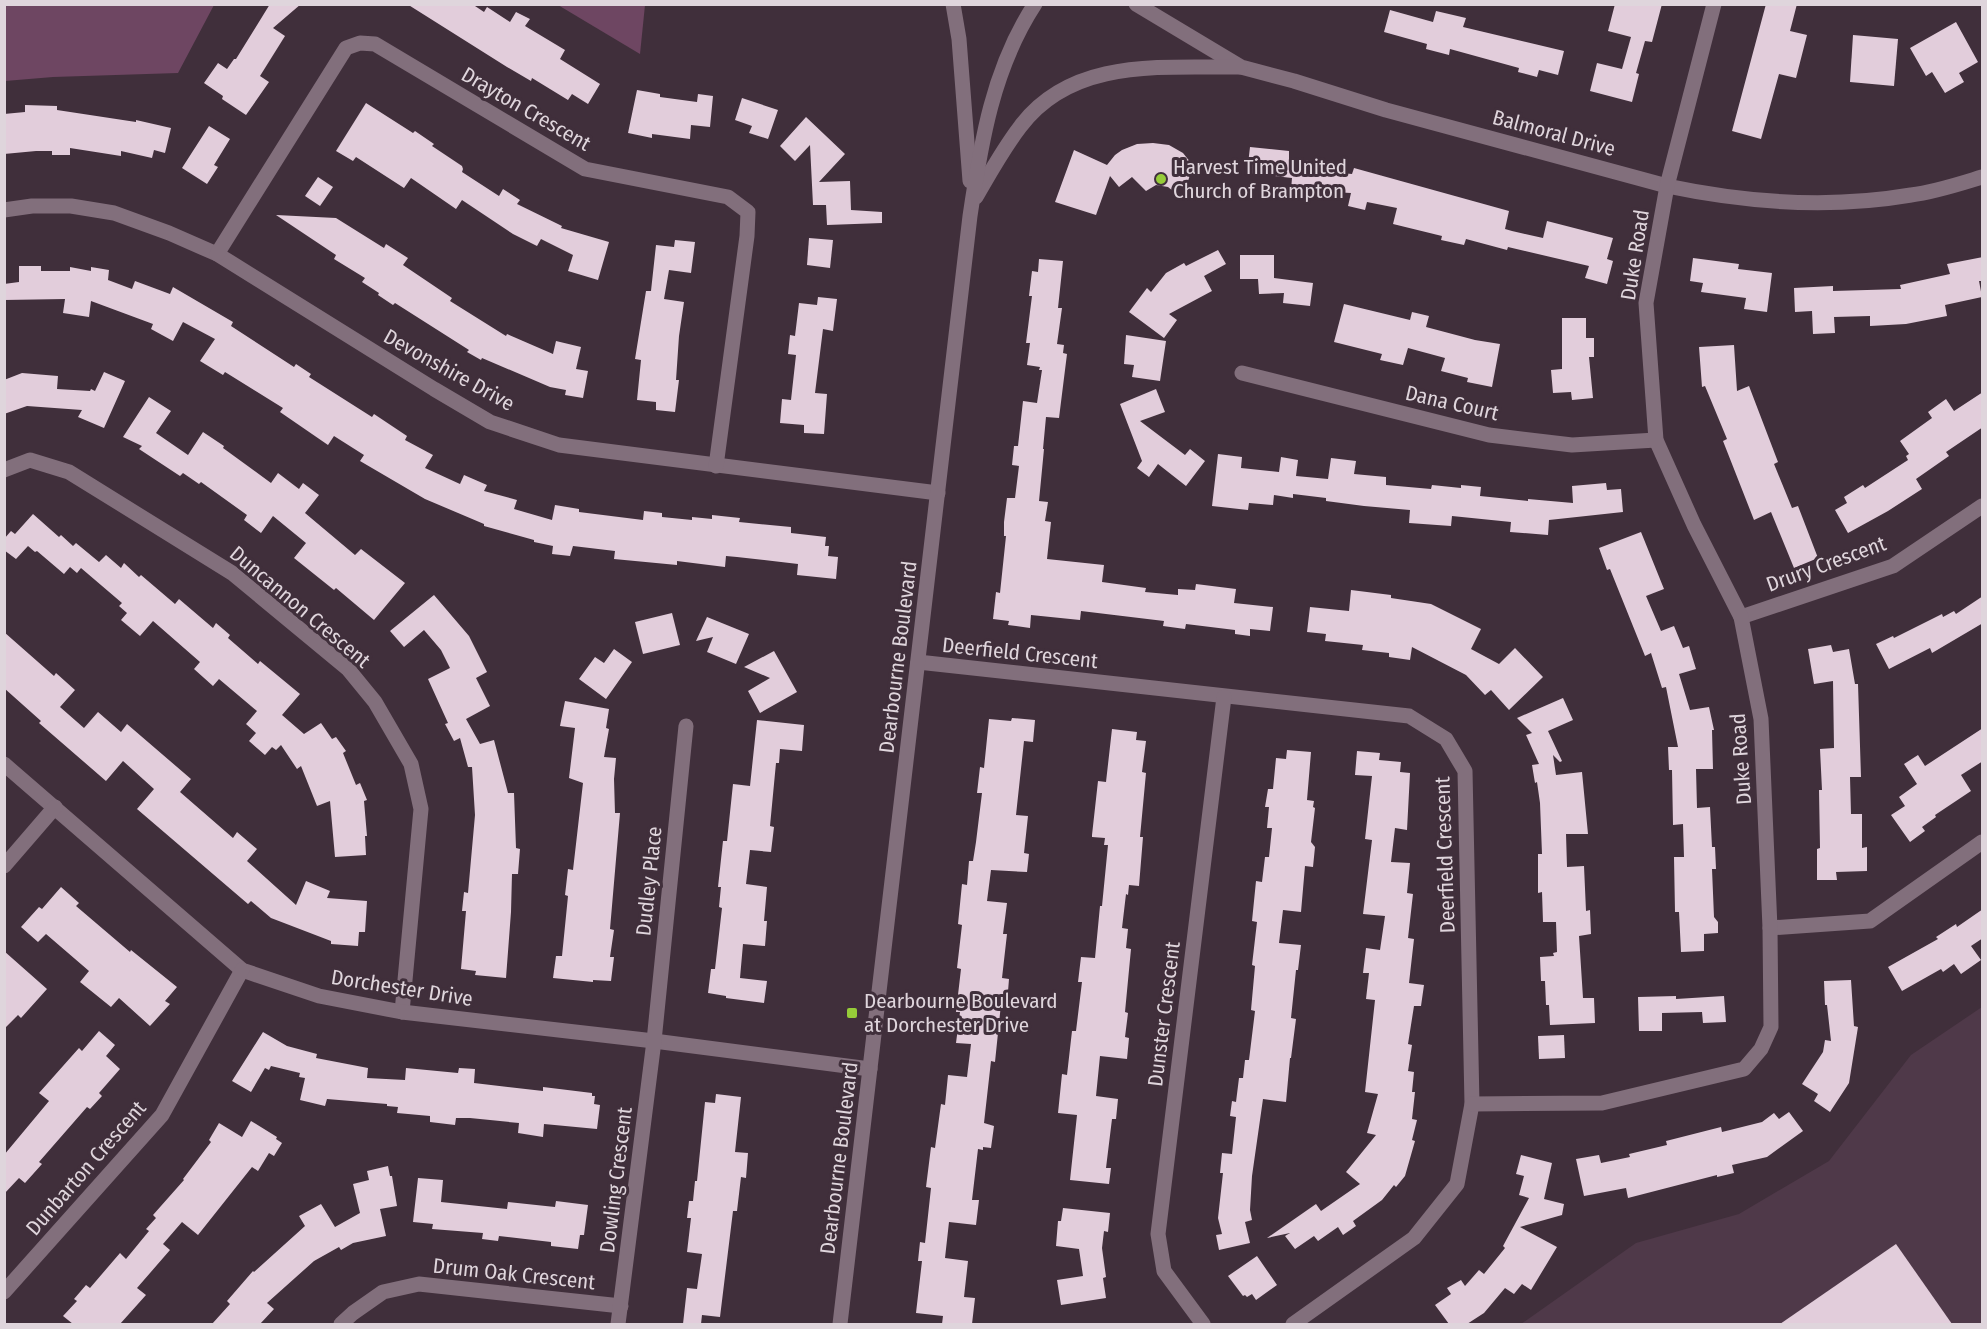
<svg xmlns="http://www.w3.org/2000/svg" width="1987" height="1329" font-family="'Fira Sans Condensed',sans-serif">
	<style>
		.built { fill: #4f3949 }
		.green { fill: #6e4662 }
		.building { fill: #e2cddb }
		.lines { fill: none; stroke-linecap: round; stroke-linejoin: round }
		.minor { stroke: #826f7c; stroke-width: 15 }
		.poi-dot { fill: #96cc39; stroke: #402f3b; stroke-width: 2 }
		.labels { text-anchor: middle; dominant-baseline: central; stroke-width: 6; stroke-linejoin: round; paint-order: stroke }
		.street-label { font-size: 21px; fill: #dfd5dc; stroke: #402f3b }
		.poi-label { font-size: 21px; fill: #dfd5dc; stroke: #402f3b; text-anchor: start }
	</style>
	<rect width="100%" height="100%" fill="#402f3b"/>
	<!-- built -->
	<path class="built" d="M1982,1007V1324H1521L1636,1243L1739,1214L1829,1161L1911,1055Z"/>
	<!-- green -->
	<g class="green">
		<path d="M5,4H214V5L178,73L53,77L5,81Z"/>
		<path d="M558,5H645L640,54Z"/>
	</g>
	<!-- building -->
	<g class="building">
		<path d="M270,4H301L273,28L285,36L260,76L269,82L246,115L222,99L223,96L204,83L218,63L227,69L234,59H236Z"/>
		<path d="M407,4H472L484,12L487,7L510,22L516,12L530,19L525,26L565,50L560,59L600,84L588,104L572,94L568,100L532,78L531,81L507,67Z"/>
		<path d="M1615,4H1662L1652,42L1645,41L1636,73L1639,74L1632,102L1590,91L1597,63L1622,69L1631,37L1608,31Z"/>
		<path d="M1766,4H1797L1790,31L1807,35L1796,78L1779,74L1761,139L1732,131Z"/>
		<path d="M1390,10L1433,22L1436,11L1466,18L1463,27L1564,51L1558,75L1539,70L1537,77L1518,72L1519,68L1450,49L1449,55L1426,49L1427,44L1384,32Z"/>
		<path d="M1956,22L1978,62L1959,73L1964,82L1945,93L1932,72L1926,76L1910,48Z"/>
		<path d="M1853,35L1898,39L1894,86L1850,82Z"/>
		<path d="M637,90L660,94V97L697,102L698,94L713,96L710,127L691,125L690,139L652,134V138L628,133Z"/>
		<path d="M742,98L778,110L768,139L749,133L752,126L735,120Z"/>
		<path d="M366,103L413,133L415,131L434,144L432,146L462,166L463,169L462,172L499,196L503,189L520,200L517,204L562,226L561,228L609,242L598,280L568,271L573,255L541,239L537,246L513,234L462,200L456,209L411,178L404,188L356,157L353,161L336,151Z"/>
		<path d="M25,105L57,106V110L136,122V120L171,128L165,153L154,150L152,158L121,151V156L70,148V155H52V151H36L4,154V114L25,112Z"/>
		<path d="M806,117L845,154L819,182L850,181L851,210L882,212V223L827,225L826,205H813L810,145L795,161L780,146Z"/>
		<path d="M209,126L230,139L214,165L218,167L207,184L182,168Z"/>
		<path d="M1153,143L1169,145L1183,153L1191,163L1190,175L1188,181L1173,191L1168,187L1156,185L1146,191L1132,177L1119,187L1110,176L1096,215L1055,202L1074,150L1107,165L1115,155L1122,150L1137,144Z"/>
		<path d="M1250,147L1289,151V159L1312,161L1311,170L1352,174L1354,168L1509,211L1505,229L1512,231L1543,238L1547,221L1613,238L1607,259L1613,261L1607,284L1585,278L1589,266L1508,247L1507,250L1466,239L1464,245L1441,240L1442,236L1393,224L1397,208L1367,202L1365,210L1348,206L1351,193L1291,190L1292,178L1247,173Z"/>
		<path d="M318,177L333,187L320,206L305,196Z"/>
		<path d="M276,215L336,218L384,248L386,244L408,258L403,265L452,298L450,301L506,336L507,334L553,354L556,341L581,347L576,369L588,371L583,398L565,395L566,390L550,387L482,358L481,360L467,352L469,350L395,303L393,305L378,295L379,293L362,282L365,278L334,259L336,255Z"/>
		<path d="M809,238L833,240L830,268L807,265Z"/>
		<path d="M675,240L695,242L691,273L669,270L664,299L684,302L679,336L676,380H679L675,412L656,410V402L637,400L641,360L635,359L646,291H651L656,245L674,247Z"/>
		<path d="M1218,250L1226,264L1204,276L1212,291L1169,314L1177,320L1164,338L1129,312L1147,288L1151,292L1166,273L1184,263L1186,266Z"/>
		<path d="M1240,255H1274V278L1313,283L1310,306L1283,303L1284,293L1259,294L1258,279H1240Z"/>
		<path d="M1983,257V281H1979L1982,297L1945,305L1947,316L1906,324L1870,326V316L1834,317L1835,333L1813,334L1812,311L1795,312L1794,288L1833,286V291L1901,289L1900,285L1950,274L1947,264Z"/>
		<path d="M1693,258L1739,264L1738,269L1772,273L1767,312L1744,309L1746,298L1701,292L1703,283L1690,281Z"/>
		<path d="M1039,259L1063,261L1058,308H1062L1057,344L1064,345L1063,353L1067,354L1059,418L1046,417L1043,449H1044L1039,501L1048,502L1045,521L1051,522L1047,559L1104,565L1102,582L1146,588L1145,592L1178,595V589L1195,590L1196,584L1236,589L1234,603L1273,607L1270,631L1250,629V636L1235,634V630L1186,624L1185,629L1163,626L1164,621L1081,611L1080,620L1031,615L1030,628L1008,625L1009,621L993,619L996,592L1000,593L1006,536H1004V522L1007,498H1015L1019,466L1012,465L1014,446H1018L1023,401L1037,403L1042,370H1039L1040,367L1027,365L1030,343H1026L1032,296H1029L1032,271L1038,272Z"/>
		<path d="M19,266H41V271H70V267L91,271V267L109,270L108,280L132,289L135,281L170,294L173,287L233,322L231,326L294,367L296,364L311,374L309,377L372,417L374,414L407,436L405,440L433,455L425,468L460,484L464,475L487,485L484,491L517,500L514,509L552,520L555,505L579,509V512L643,520L644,511L662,513V517L692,520V517L712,519V515L740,518L739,522L791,527V533L826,537L825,546H829L828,556L838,557L836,579L797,575L798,564L737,557L726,556L725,567L677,561V565L614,559L615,551L573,546L570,556L552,554L553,546L534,542V540L484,526V524L425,499L360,461L364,455L334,436L328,445L280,412L283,408L225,372L223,375L200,361L215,339L183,322L173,341L151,329L153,324L91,301L89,317L63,313L65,299L4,300V284L19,282Z"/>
		<path d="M818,297L837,299L833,331L823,329L815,393L827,394L824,434L804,433V425L780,423L782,399L791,400L796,355L788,354L790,335L795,336L799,303L817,305Z"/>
		<path d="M1344,304L1410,320L1412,312L1429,316L1426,327L1475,340L1500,344L1492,387L1467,382L1468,378L1441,371L1445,358L1408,348L1403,365L1380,360L1382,354L1334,342Z"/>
		<path d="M1562,318H1586V338H1594V357H1589L1593,398L1572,400L1571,392L1553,393L1551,370L1562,369Z"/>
		<path d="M1126,335L1166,341L1160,381L1132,377L1134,365L1124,364Z"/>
		<path d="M1734,345L1737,391L1749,386L1778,462L1774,464L1792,508L1798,506L1818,558L1794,568L1771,512L1754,520L1723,441L1727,439L1705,386L1702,387L1699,347Z"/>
		<path d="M104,372L125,381L104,428L78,417L82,410L27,406L4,414V380L22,373L58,376L57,389L90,391L91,389L95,391Z"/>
		<path d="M1156,389L1165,412L1140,421L1185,455L1190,449L1205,461L1186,486L1158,464L1149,477L1137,468L1142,461L1120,404Z"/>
		<path d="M1983,392V427L1946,452L1949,456L1916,479L1922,489L1888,511L1848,533L1835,510L1847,503L1844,497L1863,485L1865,488L1908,460L1906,456L1909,454L1900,441L1932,418L1928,412L1946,399L1954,411Z"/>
		<path d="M149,397L171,411L156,433L188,455L203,432L224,446L223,448L271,483L278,473L299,489L303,483L319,495L305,513L355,555L361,549L405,583L374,620L336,588L334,590L294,558L306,543L273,516L261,533L244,520L247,515L201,482L199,484L183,473L180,476L139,449L142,446L123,437Z"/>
		<path d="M1218,454L1242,457L1241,468L1279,472L1281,457L1298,460L1296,476L1328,479L1331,458L1356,461L1354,474L1386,477V485L1431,489L1432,485L1461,488V485L1481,487L1480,496L1528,501V499L1573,503L1572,486L1606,483L1607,490L1621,489L1623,512L1549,520L1548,535L1510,532L1511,522L1452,516L1451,526L1409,523L1410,510L1364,506L1326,501V498L1293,494V498L1274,495L1273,505L1249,503L1248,510L1212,506Z"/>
		<path d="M33,514L59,537L61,535L73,546L76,543L99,562L106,555L121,568L124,563L139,577L141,575L175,604L179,599L213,628L216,623L230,635L228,638L258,664L260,661L300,694L282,715L304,734L321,723L332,739L336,737L346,751L343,753L356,785L360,783L367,800L364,801L367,836H365L366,855L335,857L330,801L317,806L301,766L297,769L281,745L276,750L272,747L265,755L249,741L256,733L246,724L257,711L219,679L213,686L194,669L200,662L153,621L140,636L121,620L127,613L119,606L122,603L81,568L77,573L70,567L64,574L37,551L35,552L28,546L16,559L4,550V539L11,531L15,534Z"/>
		<path d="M1641,532L1664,589L1646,596L1661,631L1674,626L1683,648L1689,646L1696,669L1679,674L1690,710L1709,707L1714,730H1712L1713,769H1696L1697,808L1710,807L1712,847H1715L1716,869H1712L1714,917L1718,922V933L1704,934V951L1681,952L1679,912H1675L1674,857H1684L1683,824L1673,825L1672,770H1669L1668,747H1678L1666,687L1662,688L1651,653L1645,656L1610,569L1607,570L1599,548Z"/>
		<path d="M1351,590L1391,595V598L1431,604L1481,629L1471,649L1499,664L1515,648L1543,677L1509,710L1491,690L1485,695L1466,675L1412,647L1410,660L1389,657V653L1362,650L1363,645L1325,641L1326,634L1307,632L1310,607L1349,611Z"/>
		<path d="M434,595L469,636L487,672L476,678L490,706L466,719L480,744L494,740L508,793H514L516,848L520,849L518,874H512L511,912L506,978L475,975L476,971L461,969L466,911H462L464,892L468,893L475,815L472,767H468L460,738L454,741L445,724L448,723L428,679L450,668L441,650L424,630L404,647L390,631Z"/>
		<path d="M1983,596V623L1932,653L1930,648L1889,669L1876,644L1893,636L1894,638L1942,614L1943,617L1954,611L1956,614Z"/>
		<path d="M672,613L680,645L643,654L635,622Z"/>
		<path d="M707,617L749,634L736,664L707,652L713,637L696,641Z"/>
		<path d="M4,632L54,676L56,673L75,690L60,707L84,728L98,712L121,732L127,724L191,779L180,792L233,838L237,832L257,849L247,861L296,905L306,881L330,891L327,898L367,901L365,932H359L358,946L331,944V941L271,918L251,901L248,904L137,809L154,789L123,761L106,781L39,723L41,721L4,688Z"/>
		<path d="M1831,645L1833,652L1849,649L1855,684H1858L1861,777H1850L1851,814H1862V848L1867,847V871L1836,872L1837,880H1817V849L1820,848L1819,790H1822L1820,749L1834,748L1833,681L1814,684L1808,649Z"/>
		<path d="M614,649L632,662L606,699L579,679L595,657L604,663Z"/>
		<path d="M774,651L797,692L760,713L748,691L770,678L744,667Z"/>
		<path d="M1563,698L1573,720L1548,731L1562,761L1560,762L1553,755L1556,775L1582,772L1588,834H1566L1567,867L1584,866L1586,911L1590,910L1591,934L1579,936L1583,998H1594L1595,1023L1550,1025L1549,1005H1546L1545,981H1541L1540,957L1554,956L1553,953L1557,952L1556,922H1543L1542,892L1538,893V854H1542L1540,803L1537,782L1535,783L1532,765L1539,764L1526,735L1532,733L1517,718Z"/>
		<path d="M565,701L609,709L606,728L609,729L604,757L616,758L614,779L615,813H620L610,929L614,930L610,957H614L611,981L593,980V982L553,978L556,956H562L568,896L565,895L568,869L573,870L583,783L569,778L575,728L560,726Z"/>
		<path d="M1012,718L1035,720L1033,742L1024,741L1016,815L1028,816L1024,853L1029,854L1027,872L991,870L987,901L1007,903L1003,934H1007L1002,978L1009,979L1007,1004H1001L995,1062L991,1061L984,1123L994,1126L991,1148L983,1147V1150L978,1149L972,1200H979L976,1225L949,1222L945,1258L968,1261L964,1297L975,1298L972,1324H942L943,1316L916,1313L922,1261H918L920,1242L925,1243L931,1188L926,1187L931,1147L935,1148L941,1104L945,1105L948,1075L967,1077L971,1044L956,1043L960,1012H956L961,969L957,968L962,925L958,924L962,884L967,885L969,861H973L976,842L982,793H977L980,767L984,768L989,719L1011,721Z"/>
		<path d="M757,720L804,725L802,751L780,749L779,763H776L770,826L774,827L771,852L750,850L746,884L767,887L764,921H767L765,946L743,944L740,978L767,981L764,1003L726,998V996L708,993L711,969H715L722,908L719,907L721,887H718L723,841H727L733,784L750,786Z"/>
		<path d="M1983,728V761L1961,775L1971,791L1935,815L1936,817L1922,827L1925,831L1910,842L1891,815L1905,806L1899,797L1917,784L1904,764L1918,755L1925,766Z"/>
		<path d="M1112,729L1137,732L1136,740L1146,741L1142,772L1146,773L1140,837H1143L1139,886L1129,885L1128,895L1126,894L1122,928L1128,929L1126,948L1131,949L1125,1012L1128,1013L1125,1037L1129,1038L1127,1059L1100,1056L1096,1096L1118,1099L1116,1119H1112L1106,1168H1111L1109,1184L1070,1180L1077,1115L1058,1113L1062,1074L1067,1075L1072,1031H1076L1082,982H1078L1081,957L1095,958L1100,906H1102L1108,845H1104L1105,838L1092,837V835L1098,781L1106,782Z"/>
		<path d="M1287,750L1311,752L1307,800L1314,801L1313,807L1315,808L1311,842L1315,847L1313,867L1305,866L1301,912L1283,910L1279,943L1301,945L1298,970H1296L1291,1018L1296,1019L1291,1058H1290L1286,1102L1263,1099L1252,1176L1250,1210L1252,1220L1245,1222L1250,1243L1219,1250L1216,1235L1222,1234L1218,1218L1223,1173H1220L1222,1153L1232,1154L1236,1117L1230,1116L1232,1101L1236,1102L1239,1078H1243L1245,1060H1249L1255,1011L1251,1010L1255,966L1252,965L1257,922L1252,921L1256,881L1262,882L1265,857H1269L1272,828H1267L1269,807H1265L1268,789H1273L1276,758L1286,759Z"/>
		<path d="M1357,751L1380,753L1379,760L1401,762L1400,772L1410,773L1407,830L1395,828L1391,862L1410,863L1407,893L1413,894L1408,938L1414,939L1409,983L1424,985L1421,1006H1414L1408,1044L1412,1045L1408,1071L1414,1072L1412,1092H1415L1412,1119L1417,1120L1412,1140L1415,1141L1405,1176L1396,1187L1394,1185L1382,1200L1353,1221L1356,1226L1343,1235L1338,1227L1318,1241L1314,1236L1295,1249L1285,1236L1290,1233L1267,1238L1316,1204L1321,1211L1360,1184L1346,1172L1376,1135L1367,1133L1378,1094L1365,1092L1375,1000L1366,999L1369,973H1363L1366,948L1380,950L1385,916L1363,914L1372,840L1365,839L1372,776L1355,775Z"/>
		<path d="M61,887L79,903L76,906L130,952L131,950L177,987L165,1001L170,1004L150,1026L119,998L111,1007L80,982L89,971L46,934L38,942L21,927L39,907L42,909Z"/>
		<path d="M1983,909V938L1971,946L1981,960L1961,974L1954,964L1943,972L1941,969L1902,991L1888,967L1938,939L1936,937L1956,924L1957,927Z"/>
		<path d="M4,951L47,989L21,1018L18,1015L4,1029Z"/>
		<path d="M1851,980L1854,1026L1858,1027L1849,1083L1830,1112L1814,1101L1818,1094L1802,1084L1823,1052L1825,1040L1831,1041L1827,1005H1825L1824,981Z"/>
		<path d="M1676,996V999L1724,996L1726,1022L1703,1023L1702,1012L1662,1013V1031H1639L1638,997Z"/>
		<path d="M99,1031L115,1045L106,1056L120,1069L99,1093L102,1096L90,1109L87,1107L39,1162L42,1164L25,1183L19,1178L4,1194V1155L49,1101L39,1093L79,1048L82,1051Z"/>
		<path d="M263,1032L287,1046L317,1054L316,1058L368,1068L367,1078L405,1080L406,1068L458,1073L459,1068L475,1069L474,1083L543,1091V1087L592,1093V1096H595L594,1104L600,1105L597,1129L544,1124L543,1137L518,1133L519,1123L470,1118H456L455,1125L430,1122V1116L397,1113L398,1107L387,1106V1104L327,1099L325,1106L300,1100L305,1078L299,1077L300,1073L271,1066L269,1070L265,1068L251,1092L232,1081Z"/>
		<path d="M1564,1035L1565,1058L1539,1059L1538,1036Z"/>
		<path d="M716,1094L741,1097L735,1152L748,1153L746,1178L741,1177L737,1211H733L720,1317L702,1315L701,1324H683L687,1288L697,1289L702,1254L687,1252L691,1218H687L689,1201H693L695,1181H697L705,1102L715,1103Z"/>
		<path d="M1789,1112L1803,1131L1767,1157L1732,1165L1734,1173L1717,1177V1175L1628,1198L1626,1188L1584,1196L1576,1159L1599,1155L1601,1163L1630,1157L1629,1154L1667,1145L1666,1141L1721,1127L1722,1132L1762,1122L1774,1113L1779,1119Z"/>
		<path d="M251,1121L277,1137L276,1139L282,1143L274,1156L269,1153L258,1171L252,1167L198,1235L182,1222L163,1244L170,1250L137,1288L146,1295L120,1324H73L63,1316L77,1301L74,1299L86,1285L90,1288L120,1253L126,1259L149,1231L146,1229L156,1218L153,1215L184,1180L183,1179L211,1142L209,1140L219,1123L242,1137Z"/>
		<path d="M1521,1155L1552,1163L1544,1199L1564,1204L1562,1215L1520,1227L1557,1247L1531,1290L1522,1284L1514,1294L1505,1288L1484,1313L1467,1324H1449L1435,1305L1451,1294L1447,1288L1461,1280L1465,1286L1479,1270L1484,1274L1505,1248L1503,1246L1529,1198L1519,1195L1524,1176L1516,1174Z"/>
		<path d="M388,1166L390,1176H392L397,1206L380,1209L386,1236L353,1243L341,1250L339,1247L314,1261L267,1303L274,1309L260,1324H212L230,1304L227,1301L253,1271L254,1272L305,1226L299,1216L321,1204L335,1227L360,1213L353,1184L369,1180L367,1171Z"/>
		<path d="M418,1178L443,1180L441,1202L507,1209L508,1202L555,1207L556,1201L588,1205L584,1235H580L578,1249L551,1246V1242L499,1236L498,1241L482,1239L483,1233L432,1229L433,1224L413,1222Z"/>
		<path d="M1063,1208L1110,1213L1108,1232L1104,1231L1102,1248L1106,1277L1103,1278L1106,1298L1061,1305L1057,1280L1083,1276L1079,1249L1056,1246L1058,1221H1061Z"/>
		<path d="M1896,1244L1952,1324H1780Z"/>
		<path d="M1257,1256L1277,1285L1256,1300L1252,1294L1247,1297L1245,1295L1243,1296L1228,1276Z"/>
	</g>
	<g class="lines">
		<!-- minor -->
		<g class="minor">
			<path d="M953,4L959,39L970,181"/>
			<path d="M1136,4L1241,67L1294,81L1386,110L1667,186C1748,203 1829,209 1911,195C1935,192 1959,184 1982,177"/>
			<path d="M976,197C990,173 1003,149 1020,127C1072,57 1163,68 1240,67"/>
			<path d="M4,210L32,206H71L114,213L169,233L217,254L434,389L490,422L559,445L938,493"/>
			<path d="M217,254L346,48L360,43L375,44L585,169L728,197L748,212L747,236L716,466"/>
			<path d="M1242,373L1489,435L1572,445L1656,440"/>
			<path d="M4,470L30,460L69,472L232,573L348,669L375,702L411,764L421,809L402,1012"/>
			<path d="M1741,617L1893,566L1982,506"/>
			<path d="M918,662L1409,716L1446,739L1465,771L1472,1104L1457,1184L1414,1238L1293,1324"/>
			<path d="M4,764L242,970L319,996L402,1012L654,1041L870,1069"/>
			<path d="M4,866L55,807"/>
			<path d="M1770,928L1870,921L1982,842"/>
			<path d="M1472,1104L1602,1103L1744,1069L1761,1049L1771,1027L1770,928L1761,719L1741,617L1694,525L1656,440L1646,303L1667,186L1714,4"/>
			<path d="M4,1292L162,1115L242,970"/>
			<path d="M341,1324L353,1313L383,1292L419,1284L621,1306"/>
			<path d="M618,1324L654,1041L686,726"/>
			<path d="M840,1324L970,216C981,142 993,68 1035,4"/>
			<path d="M1203,1324L1164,1271L1158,1234L1224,697"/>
		</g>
	</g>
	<!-- markers -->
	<g class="poi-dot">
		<circle cx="1161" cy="179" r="6"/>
		<rect x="846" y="1007" width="12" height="12" rx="3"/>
	</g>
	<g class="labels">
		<!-- street labels -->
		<g class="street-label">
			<text transform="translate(526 109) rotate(30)">Drayton Crescent</text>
			<text transform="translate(1554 133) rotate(15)">Balmoral Drive</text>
			<text transform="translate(1635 255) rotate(-81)">Duke Road</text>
			<text transform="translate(449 370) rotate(29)">Devonshire Drive</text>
			<text transform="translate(1452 403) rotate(13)">Dana Court</text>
			<text transform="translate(1826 564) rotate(-20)">Drury Crescent</text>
			<text transform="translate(300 607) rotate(40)">Duncannon Crescent</text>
			<text transform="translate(1020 653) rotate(6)">Deerfield Crescent</text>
			<text transform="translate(898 657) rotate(-83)">Dearbourne Boulevard</text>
			<text transform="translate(1741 759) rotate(-94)">Duke Road</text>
			<text transform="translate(1445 855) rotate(-92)">Deerfield Crescent</text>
			<text transform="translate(649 881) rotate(-84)">Dudley Place</text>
			<text transform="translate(402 988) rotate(9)">Dorchester Drive</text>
			<text transform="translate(1164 1014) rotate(-83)">Dunster Crescent</text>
			<text transform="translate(839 1158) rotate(-83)">Dearbourne Boulevard</text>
			<text transform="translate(86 1168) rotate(-49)">Dunbarton Crescent</text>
			<text transform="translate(616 1180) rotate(-83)">Dowling Crescent</text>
			<text transform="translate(514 1274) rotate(6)">Drum Oak Crescent</text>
		</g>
		<!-- poi labels -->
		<g class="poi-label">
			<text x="1173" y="167">Harvest Time United<tspan x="1173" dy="24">Church of Brampton</tspan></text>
			<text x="864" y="1001">Dearbourne Boulevard<tspan x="864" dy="24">at Dorchester Drive</tspan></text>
		</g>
	</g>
	<!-- border -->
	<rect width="1987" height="1329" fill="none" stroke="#dfd5dc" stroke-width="12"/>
</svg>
